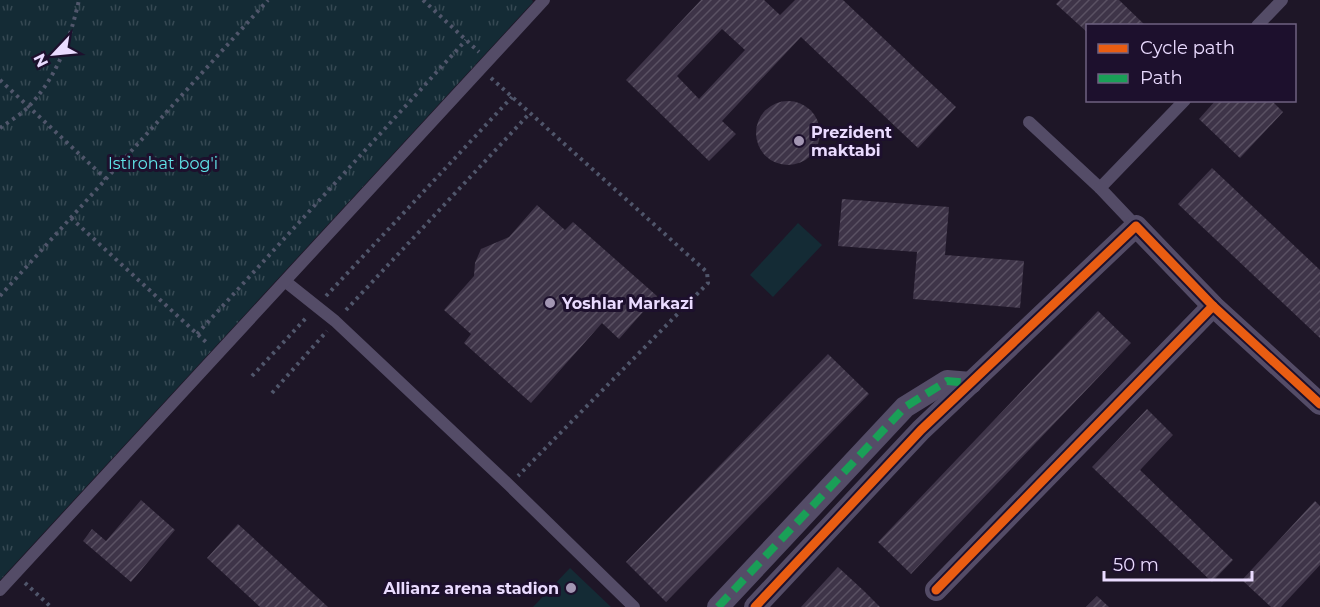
<svg xmlns="http://www.w3.org/2000/svg" width="1320" height="607" font-family="Montserrat,sans-serif">
	<style>
		.grass { fill: #142b35 }
		.park { fill: url(#park-tufts) }
		.building { fill: url(#building-hatch); fill-rule: evenodd }
		.lines { fill: none; stroke-linecap: round; stroke-linejoin: round }
		.path { stroke: #50566b; stroke-width: 4; stroke-dasharray: 3 4.5; stroke-linecap: butt }
		.lane { stroke: #544c67; stroke-width: 12 }
		.street { stroke: #544c67; stroke-width: 22 }
		.quiet { stroke: #1a9f57; stroke-width: 8; stroke-dasharray: 15 8; stroke-linecap: butt }
		.cycleway-casing { stroke: #1d102d; stroke-width: 13 }
		.cycleway { stroke: #e95d12; stroke-width: 9 }
		.poi-dot { fill: #a396b3; stroke: #1d102d; stroke-width: 2 }
		.labels { text-anchor: middle; dominant-baseline: central; stroke-width: 6; stroke-linejoin: round; paint-order: stroke }
		.poi-label { font-size: 16px; font-weight: bold; fill: #eadbff; stroke: #1d102d; text-anchor: start }
		.park-label { font-size: 16px; fill: #60e2e7; stroke: #1d102d }
	</style>
	<defs>
		<pattern id="park-tufts" width="24" height="20" patternUnits="userSpaceOnUse" patternTransform="scale(1.5)"><rect width="24" height="20" fill="#142b35"/><path d="M3 7l-1-3M5 7V3M7 7l1-3M15 17l-1-3M17 17v-4M19 17l1-3" fill="none" stroke="#364953"/></pattern>
		<pattern id="building-hatch" width="6" height="6" patternUnits="userSpaceOnUse" patternTransform="scale(1.5)"><rect width="6" height="6" fill="#3e3448"/><path d="M-1 1l2-2M0 6l6-6M5 7l2-2" fill="none" stroke="#5a5163"/></pattern>
	</defs>
	<rect width="100%" height="100%" fill="#1e1627"/>
	<!-- grass -->
	<g class="grass">
		<path d="M798,223L822,245L773,297L750,275Z"/>
		<path d="M570,568L611,607H533Z"/>
	</g>
	<!-- park -->
	<path class="park" d="M0,0H532L533,2L0,580Z"/>
	<!-- building -->
	<g class="building">
		<path d="M701,0H764L780,15L795,0H843L956,107L918,148L801,37L722,121L736,134L709,161L626,80ZM722,29L745,50L699,99L677,76Z"/>
		<path d="M1060,0H1119L1146,26H1088V33L1056,4Z"/>
		<path d="M1216,100H1271L1283,112L1240,158L1199,119Z"/>
		<circle cx="788" cy="133" r="32"/>
		<path d="M1212,168L1320,270V338L1178,204Z"/>
		<path d="M842,199L949,207L945,255L1024,261L1020,308L913,299L917,252L838,246Z"/>
		<path d="M537,205L565,230L573,222L657,296L619,339L602,323L531,403L464,343L471,334L444,310L474,276L475,263L481,249L509,237Z"/>
		<path d="M1098,311L1131,343L911,574L878,542Z"/>
		<path d="M828,354L869,394L666,602L626,562Z"/>
		<path d="M1147,409L1173,435L1140,470L1233,560L1212,582L1092,467Z"/>
		<path d="M141,500L175,530L131,582L83,541L92,529L106,541Z"/>
		<path d="M1315,501L1320,506V565L1281,607H1271L1242,580Z"/>
		<path d="M238,524L328,607H260L207,558Z"/>
		<path d="M838,567L864,591L880,607H801Z"/>
		<path d="M1097,596L1109,607H1086Z"/>
	</g>
	<g class="lines">
		<!-- path -->
		<g class="path">
			<path d="M423,0L479,52"/>
			<path d="M491,78L707,272L708,283L518,476"/>
			<path d="M0,80L106,179"/>
			<path d="M0,128C10,121 22,114 30,105C58,75 70,39 79,0"/>
			<path d="M71,218L207,343"/>
			<path d="M0,296L268,0"/>
			<path d="M326,296L512,97"/>
			<path d="M346,310L530,113"/>
			<path d="M197,334L466,40"/>
			<path d="M252,376L307,317"/>
			<path d="M272,393L327,331"/>
			<path d="M25,583L51,607"/>
		</g>
		<!-- lane -->
		<g class="lane">
			<path d="M1257,26L1282,0"/>
			<path d="M1029,122L1100,188"/>
			<path d="M1136,226L1100,188L1185,100"/>
			<path d="M286,282L335,321L509,485L634,607"/>
			<path d="M0,590L544,0"/>
		</g>
		<!-- street -->
		<g class="street">
			<path d="M936,590L1213,306"/>
			<path d="M718,607L905,407L947,381L971,383"/>
			<path d="M755,607L921,430L1136,226L1213,306L1320,404"/>
		</g>
		<!-- quiet -->
		<path class="quiet" d="M718,607L905,407L947,381L971,383"/>
		<defs>
			<g id="cycleway">
				<path d="M936,590L1213,306"/>
				<path d="M755,607L921,430L1136,226L1213,306L1320,404"/>
			</g>
		</defs>
		<!-- cycleway casing -->
		<use href="#cycleway" class="cycleway-casing"/>
		<!-- cycleway -->
		<use href="#cycleway" class="cycleway"/>
	</g>
	<!-- markers -->
	<g class="poi-dot">
		<circle cx="799" cy="141" r="6"/>
		<circle cx="550" cy="303" r="6"/>
		<circle cx="571" cy="588" r="6"/>
	</g>
	<g class="labels">
		<!-- poi labels -->
		<g class="poi-label">
			<text x="811" y="132">Prezident<tspan x="811" dy="18">maktabi</tspan></text>
			<text x="562" y="303">Yoshlar Markazi</text>
			<text x="559" y="588" text-anchor="end">Allianz arena stadion</text>
		</g>
		<!-- park labels -->
		<g class="park-label">
			<text x="163" y="163">Istirohat bog'i</text>
		</g>
	</g>
	<!-- legend -->
	<rect x="1086" y="24" width="210" height="78" fill="#1d102d" stroke="#6f6181" stroke-width="1.5"/>
	<rect x="1098" y="44" width="30" height="9" fill="#e95d12" stroke="#6f6181" stroke-width="1.5"/>
	<text x="1140" y="54" font-size="18" fill="#eadbff">Cycle path</text>
	<rect x="1098" y="74" width="30" height="9" fill="#1a9f57" stroke="#6f6181" stroke-width="1.5"/>
	<text x="1140" y="84" font-size="18" fill="#eadbff">Path</text>
	<!-- north arrow -->
	<g transform="translate(54 54) rotate(244)" stroke="#1d102d" stroke-width="4.5" paint-order="stroke">
	<path d="M0-4.5L10 22L0 15L-10 22Z" fill="#eadbff"/>
	<text y="-9" font-size="16" font-weight="bold" text-anchor="middle" fill="#eadbff">N</text>
	</g>
	<!-- scale -->
	<path d="M1104 571v9h148v-9" fill="none" stroke="#eadbff" stroke-width="3"/>
	<text x="1113" y="571" font-size="18" fill="#eadbff" stroke="#1d102d" stroke-width="4.5" paint-order="stroke">50 m</text>
</svg>
